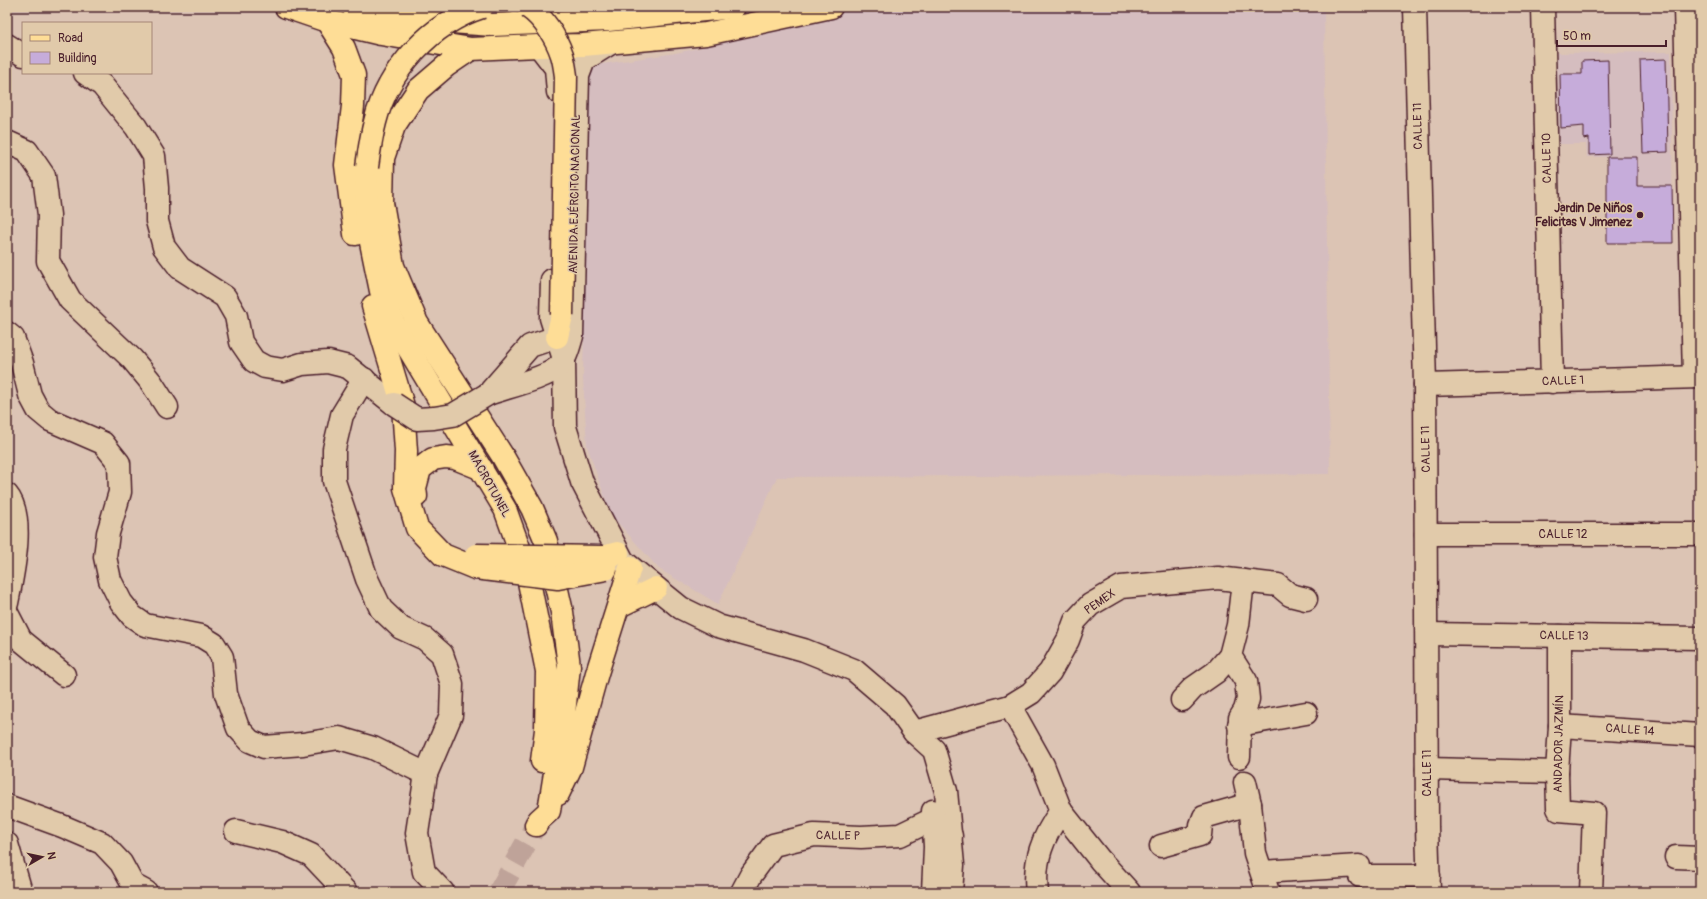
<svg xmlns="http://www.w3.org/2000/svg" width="1707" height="899" font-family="Pangolin,sans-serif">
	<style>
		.built { fill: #d5bdbf }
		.building { fill: #c6acda; stroke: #4a1f2b }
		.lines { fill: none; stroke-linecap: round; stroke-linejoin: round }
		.highway-tunnel { stroke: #bfa399; stroke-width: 22; stroke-dasharray: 22 11; stroke-linecap: butt }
		.minor-casing { stroke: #4a1f2b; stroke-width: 25 }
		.major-casing { stroke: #4a1f2b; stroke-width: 25 }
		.highway-casing { stroke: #4a1f2b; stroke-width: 25 }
		.minor { stroke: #e1caaa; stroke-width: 22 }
		.major { stroke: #fedd96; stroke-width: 22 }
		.highway { stroke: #fedd96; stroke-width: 22 }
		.minor-bridge-casing { stroke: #4a1f2b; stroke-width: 25; stroke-linecap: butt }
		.major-bridge-casing { stroke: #4a1f2b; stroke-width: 25; stroke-linecap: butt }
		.highway-bridge-casing { stroke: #4a1f2b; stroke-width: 25; stroke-linecap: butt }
		.minor-bridge { stroke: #e1caaa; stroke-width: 22 }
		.major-bridge { stroke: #fedd96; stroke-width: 22 }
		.highway-bridge { stroke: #fedd96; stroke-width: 22 }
		.poi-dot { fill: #4a1f2b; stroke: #e1caaa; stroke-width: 1.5 }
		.labels { text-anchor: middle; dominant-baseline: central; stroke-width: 3; stroke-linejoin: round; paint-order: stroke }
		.street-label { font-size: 12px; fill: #4a1f2b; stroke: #e1caaa }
		.poi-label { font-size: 12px; font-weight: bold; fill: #4a1f2b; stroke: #e1caaa; text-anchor: end }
	</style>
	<rect width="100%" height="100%" fill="#dcc4b4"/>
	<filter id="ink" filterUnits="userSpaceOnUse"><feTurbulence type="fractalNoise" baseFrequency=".025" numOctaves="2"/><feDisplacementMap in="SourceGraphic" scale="8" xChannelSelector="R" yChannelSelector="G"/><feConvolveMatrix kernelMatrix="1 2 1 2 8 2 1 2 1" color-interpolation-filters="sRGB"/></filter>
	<g filter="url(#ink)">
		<!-- built -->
		<g class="built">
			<path d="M852,7H1324L1330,474L777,477L718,604L659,569L611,515L587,446L583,378L589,66L676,53L779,30Z"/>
			<path d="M1671,52L1673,243H1607V157H1587L1586,144H1559L1557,53Z"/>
		</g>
		<!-- building -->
		<g class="building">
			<path d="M1666,59L1668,152L1643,153L1640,60Z"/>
			<path d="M1608,60L1610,154L1589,155V138L1584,139V126L1561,128L1560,74H1582V61Z"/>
			<path d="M1607,157H1637V186H1672L1673,243H1607Z"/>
		</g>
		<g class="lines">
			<!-- highway-tunnel -->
			<path class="highway-tunnel" d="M499,892L536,825"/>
			<defs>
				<g id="minor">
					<path d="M1415,7L1425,385L1427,827L1429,892"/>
					<path d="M1543,7L1552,382"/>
					<path d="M1685,7L1694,377"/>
					<path d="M7,45L23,55"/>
					<path d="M539,46L556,68L558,92"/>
					<path d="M85,73L102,85L136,127L154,156L157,188V221L164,247L180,268L225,297L236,316L241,342L254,361L265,367L283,370L302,364L328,362L348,367L394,404"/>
					<path d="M7,142L27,151L44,176L49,215L48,261L70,300L132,359L151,382L167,407"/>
					<path d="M552,280L551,318L564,359L565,427L582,482L623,561L681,608L718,626L804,650L854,670L895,705L914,732L934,750L946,791L953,865L951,892"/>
					<path d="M7,333L13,338L22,363L30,395L38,410L50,420L103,443L119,463L120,492L108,533L105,557L110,580L121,602L132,616L145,625L201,636L214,644L222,657L226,694L238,728L250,741L264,747L303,744L339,738L373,748L426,774"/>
					<path d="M364,379L342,415L334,449V481L367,579L381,609L401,628L425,639L442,654L452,684L451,715L426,774L417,833L424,872L443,892"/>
					<path d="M1425,385L1700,377"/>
					<path d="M489,393L530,346L557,337"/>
					<path d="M488,394C504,388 547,378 558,367C566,360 569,346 572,336L578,76L584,60L611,43"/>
					<path d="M7,495C26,517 12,577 7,603"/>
					<path d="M1426,534H1700"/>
					<path d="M7,613L21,640L64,675"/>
					<path d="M1427,634L1700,638"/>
					<path d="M1560,636V726L1557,772L1558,808L1559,810L1594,813L1591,892"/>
					<path d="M1182,700L1193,688L1216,672L1230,656"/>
					<path d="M1010,706L1043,765L1061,811L1100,860L1129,892"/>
					<path d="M1239,725L1306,713"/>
					<path d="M1560,726L1700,735"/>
					<path d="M914,732L1010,706L1031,693L1050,672L1068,640L1075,621L1090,605L1121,587L1218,578L1278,585L1290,595L1306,599"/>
					<path d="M1239,757L1240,718L1245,710L1248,699L1246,681L1230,656L1238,625L1243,581"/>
					<path d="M1427,769L1557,772"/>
					<path d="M1245,782L1250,804L1255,853L1268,892"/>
					<path d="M7,806L62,826L102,843L121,863L133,885L146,892"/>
					<path d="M933,811L935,847L933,892"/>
					<path d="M236,831L282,842L311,855L346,892"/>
					<path d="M7,844L21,892"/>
					<path d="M1161,846L1200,835L1201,825L1204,817L1250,804"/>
					<path d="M1676,857L1700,858"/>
					<path d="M1262,872L1359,866L1360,876H1429"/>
					<path d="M742,892L751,875L773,845L814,835L861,837L900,835L933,819L951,836"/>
					<path d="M1037,892C1033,861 1043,836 1061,811"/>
				</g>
				<g id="major">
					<path d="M286,7L327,21L381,34L471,49L539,46L583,45L706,34L831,7"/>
					<path d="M353,7L398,18L492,25L608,20L734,7"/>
				</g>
				<g id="highway">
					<path d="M327,21L344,48L354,75L353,106L346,165L355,234"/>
					<path d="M471,49L446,66L418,90L394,126L383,158L382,203L393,266L417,323L502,455L532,508L546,541L562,612L569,666L563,723L549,811L539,820L536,825"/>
					<path d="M367,167L366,218L381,291L395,326L505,509L526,567L547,671L546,730L542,761"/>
					<path d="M373,306L403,406L406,451L405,488L417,528L443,555L475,568"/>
					<path d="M557,337L562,315"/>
					<path d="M416,496L415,488L420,469L433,459L446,457L455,458L482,469"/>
					<path d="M603,557L618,553"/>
					<path d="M619,606L656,588"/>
					<path d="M558,794L571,767L597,673L630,568"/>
				</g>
			</defs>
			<!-- minor casing -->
			<use href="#minor" class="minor-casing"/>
			<!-- major casing -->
			<use href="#major" class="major-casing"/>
			<!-- highway casing -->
			<use href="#highway" class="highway-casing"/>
			<!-- minor -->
			<use href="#minor" class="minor"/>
			<!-- major -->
			<use href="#major" class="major"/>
			<!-- highway -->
			<use href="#highway" class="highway"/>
			<defs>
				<path id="minor-bridge" d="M394,404L417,419L434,418L453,415L488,394"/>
				<path id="major-bridge" d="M528,7C543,17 556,37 562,55C564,61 565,69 566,76L562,315"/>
				<g id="highway-bridge">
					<path d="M367,167C369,152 371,137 375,122C388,70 431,23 482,7"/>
					<path d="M476,555L603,557"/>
					<path d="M475,568L558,578L606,569"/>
				</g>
			</defs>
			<!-- minor-bridge casing -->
			<use href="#minor-bridge" class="minor-bridge-casing"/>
			<!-- major-bridge casing -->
			<use href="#major-bridge" class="major-bridge-casing"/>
			<!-- highway-bridge casing -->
			<use href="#highway-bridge" class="highway-bridge-casing"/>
			<!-- minor-bridge -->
			<use href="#minor-bridge" class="minor-bridge"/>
			<!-- major-bridge -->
			<use href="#major-bridge" class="major-bridge"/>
			<!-- highway-bridge -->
			<use href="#highway-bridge" class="highway-bridge"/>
		</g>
	</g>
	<!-- markers -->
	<circle class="poi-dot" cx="1640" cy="215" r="4"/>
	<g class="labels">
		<!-- street labels -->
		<g class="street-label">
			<text transform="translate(1418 126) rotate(-91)">CALLE 11</text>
			<text transform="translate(1547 158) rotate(-91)">CALLE 10</text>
			<text transform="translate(575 194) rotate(-89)">AVENIDA EJÉRCITO NACIONAL</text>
			<text transform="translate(1563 381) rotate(-2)">CALLE 1</text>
			<text transform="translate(1426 449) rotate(-91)">CALLE 11</text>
			<text transform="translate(489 484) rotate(61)">MACROTUNEL</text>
			<text x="1563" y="534">CALLE 12</text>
			<text transform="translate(1100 602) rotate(-35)">PEMEX</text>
			<text transform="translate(1564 636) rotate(1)">CALLE 13</text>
			<text transform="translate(1630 730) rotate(4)">CALLE 14</text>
			<text transform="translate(1559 744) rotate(-89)">ANDADOR JAZMÍN</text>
			<text transform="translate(1427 773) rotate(-90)">CALLE 11</text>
			<text transform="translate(838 836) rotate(1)">CALLE P</text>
		</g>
		<!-- poi labels -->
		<g class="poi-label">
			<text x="1632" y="208">Jardin De Niños<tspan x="1632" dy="14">Felicitas V Jimenez</tspan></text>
		</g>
	</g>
	<!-- margin -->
	<rect width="1707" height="899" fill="none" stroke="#e1caaa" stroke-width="24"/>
	<rect x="12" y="12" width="1683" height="875" fill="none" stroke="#4a1f2b" stroke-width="1.5" filter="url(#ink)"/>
	<!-- legend -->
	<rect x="22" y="22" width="130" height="52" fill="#e1caaa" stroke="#a58677"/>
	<rect x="30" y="35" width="20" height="6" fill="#fedd96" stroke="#a58677"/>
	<text x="58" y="42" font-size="12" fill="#4a1f2b">Road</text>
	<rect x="30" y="52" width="20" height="12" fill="#c6acda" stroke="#a58677"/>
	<text x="58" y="62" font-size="12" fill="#4a1f2b">Building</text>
	<!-- north arrow -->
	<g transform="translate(42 857) rotate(81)" stroke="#e1caaa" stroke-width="3" paint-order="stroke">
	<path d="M0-3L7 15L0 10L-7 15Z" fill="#4a1f2b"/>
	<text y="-6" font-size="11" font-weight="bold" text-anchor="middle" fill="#4a1f2b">N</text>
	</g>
	<!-- scale -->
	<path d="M1557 40v6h109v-6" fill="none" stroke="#4a1f2b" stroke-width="2"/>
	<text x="1563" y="40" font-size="12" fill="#4a1f2b" stroke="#e1caaa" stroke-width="3" paint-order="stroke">50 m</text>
</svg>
